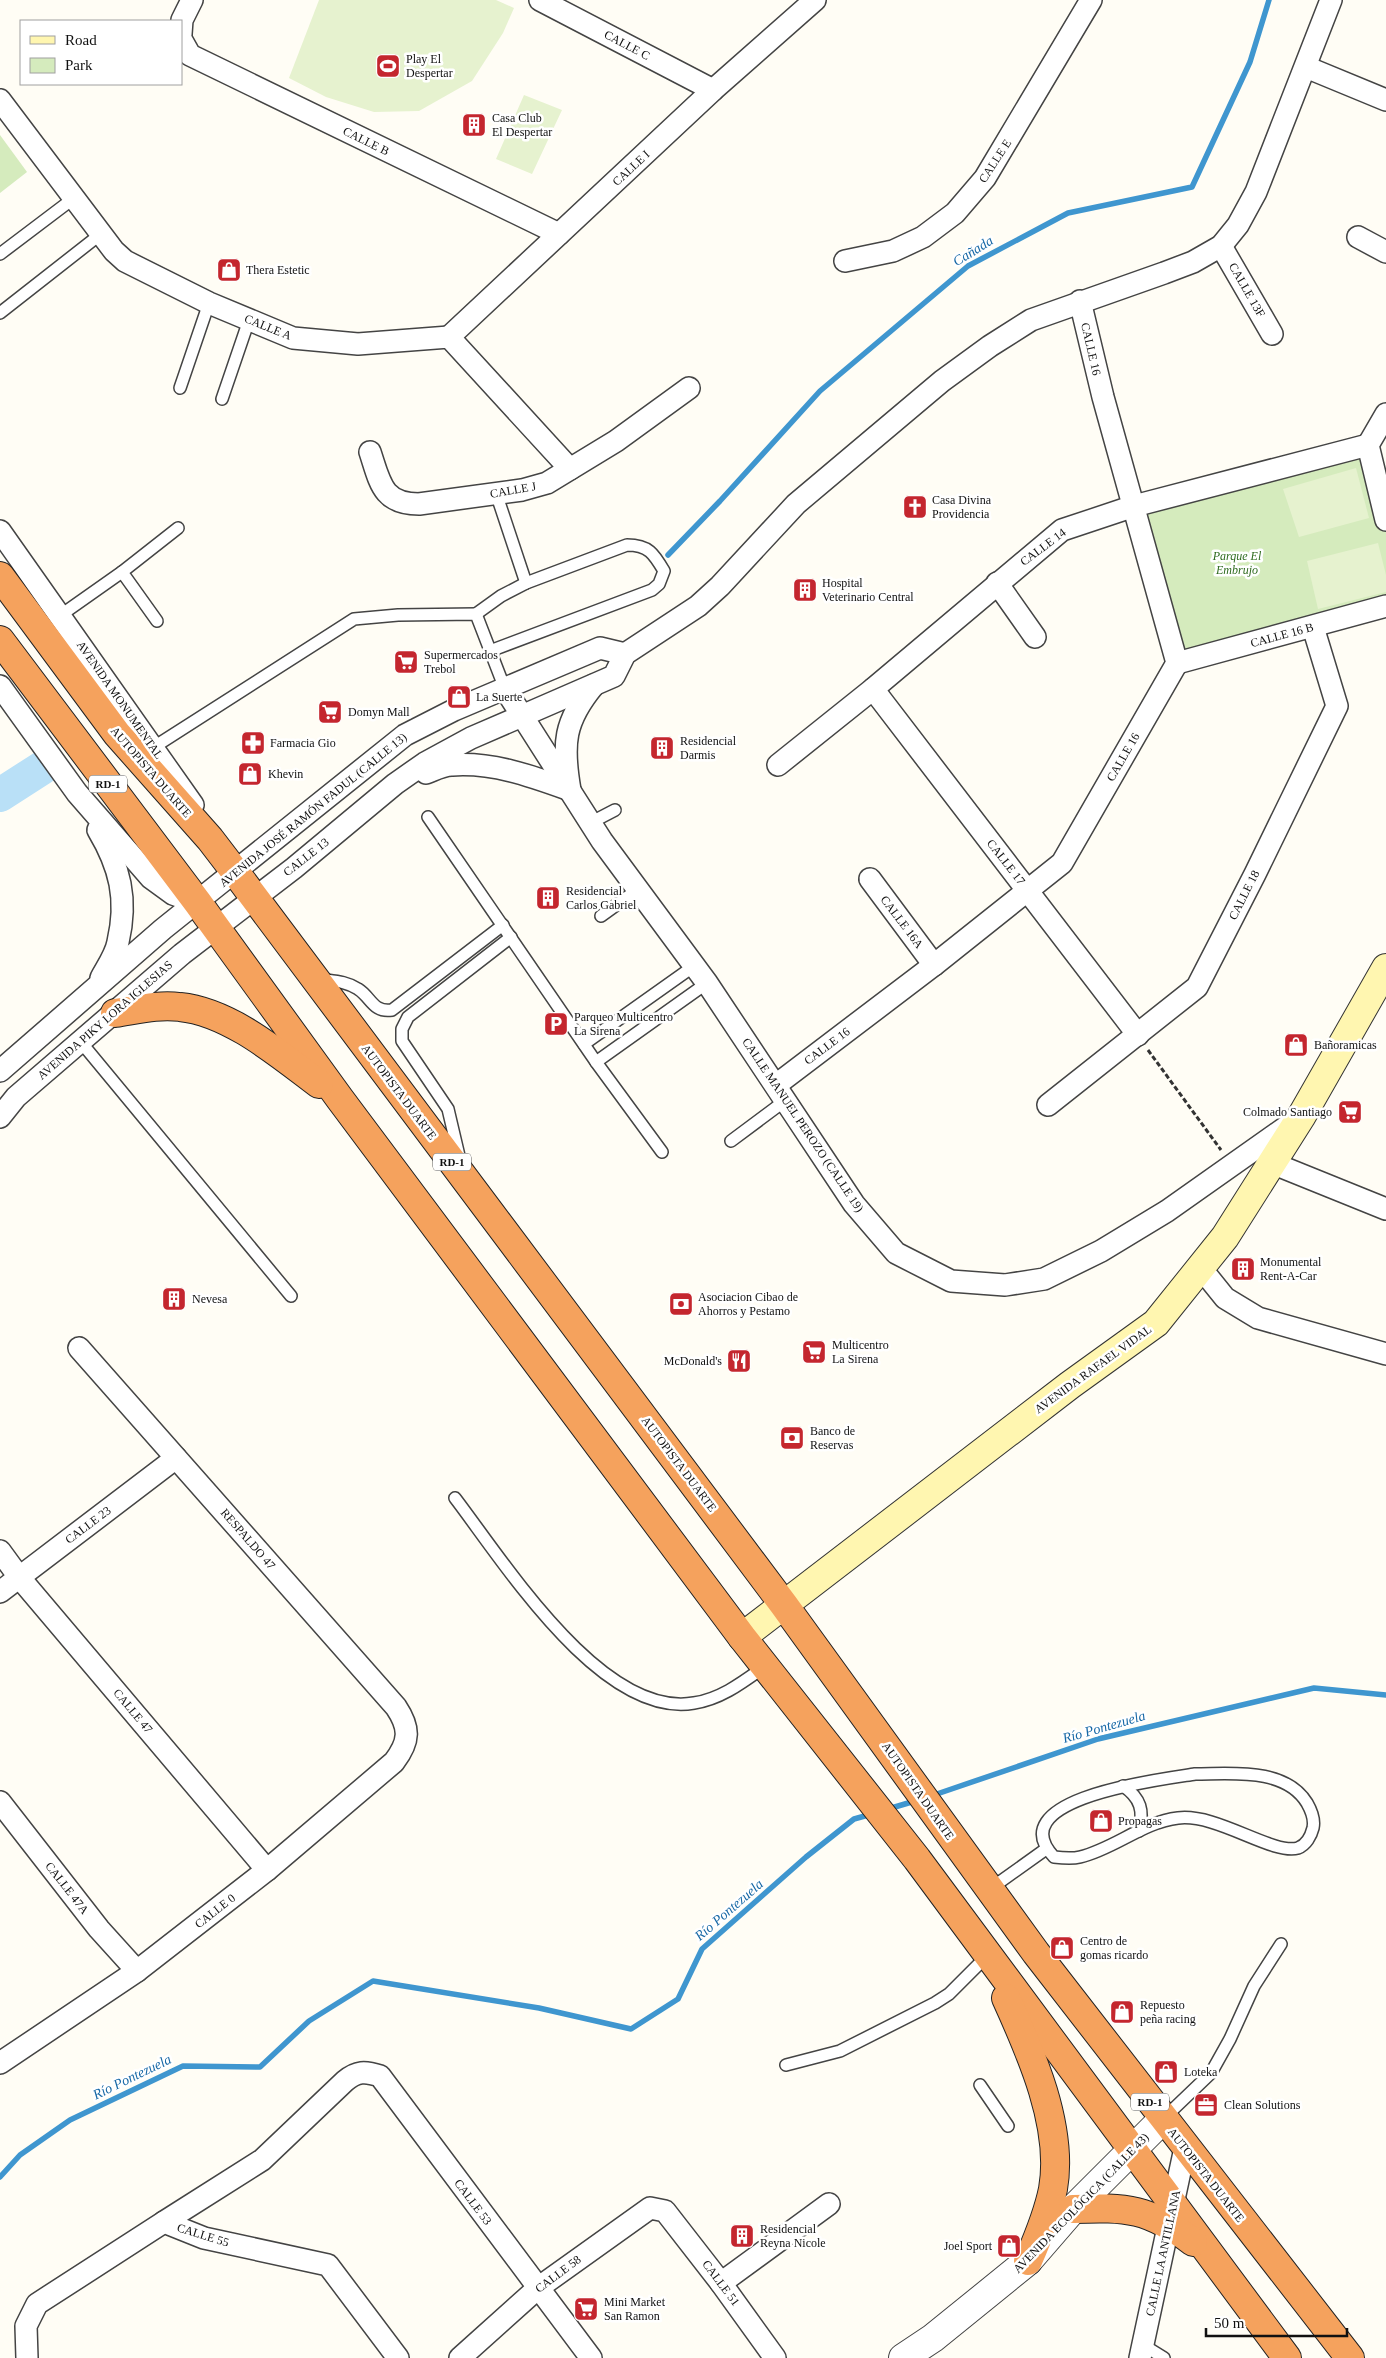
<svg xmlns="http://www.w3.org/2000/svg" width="1386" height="2358" font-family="Georgia,serif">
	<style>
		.green { fill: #d5ebbd }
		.pitch { fill: #e6f2cf }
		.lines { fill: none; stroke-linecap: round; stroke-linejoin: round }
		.stream { stroke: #3f96cf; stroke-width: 5.5 }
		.river { stroke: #b9e0f7; stroke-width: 34 }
		.service-casing { stroke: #444; stroke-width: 14 }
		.minor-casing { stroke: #444; stroke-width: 24 }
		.tertiary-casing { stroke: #444; stroke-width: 30 }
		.secondary-casing { stroke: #333; stroke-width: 30 }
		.motorway-casing { stroke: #222; stroke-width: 30 }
		.path { stroke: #333; stroke-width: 3; stroke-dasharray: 5 2.5; stroke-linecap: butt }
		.service { stroke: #fff; stroke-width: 11 }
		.minor { stroke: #fff; stroke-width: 21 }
		.tertiary { stroke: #fff; stroke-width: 28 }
		.secondary { stroke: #fff6b0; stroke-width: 28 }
		.motorway { stroke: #f5a25d; stroke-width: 28 }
		.labels { text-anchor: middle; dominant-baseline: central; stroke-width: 5; stroke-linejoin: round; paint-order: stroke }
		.shield { fill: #fff; stroke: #585858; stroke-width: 1 }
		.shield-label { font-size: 11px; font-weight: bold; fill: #111 }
		.street-label { font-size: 12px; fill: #111; stroke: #fff }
		.poi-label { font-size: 12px; fill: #111; stroke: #fff; text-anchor: start }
		.park-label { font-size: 12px; font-style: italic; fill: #2f6b1f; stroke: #fff }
		.water-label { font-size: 14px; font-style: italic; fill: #1768a6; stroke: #fff }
	</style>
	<rect width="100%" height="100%" fill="#fffdf5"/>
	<!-- green -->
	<g class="green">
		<path d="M0,135L27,172L0,193Z"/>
		<path d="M1368,445L1386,517V606L1177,663L1134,506Z"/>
	</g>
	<!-- pitch -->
	<g class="pitch">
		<path d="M319,0H496L514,8L503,33L472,81L419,111L374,112L326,97L289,78Z"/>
		<path d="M524,95L562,110L532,174L496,159Z"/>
		<path d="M1356,468L1369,518L1299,537L1283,489Z"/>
		<path d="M1378,543L1386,575V592L1318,609L1307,561Z"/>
	</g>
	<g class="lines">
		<!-- stream -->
		<g class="stream">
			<path d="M668,555L720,501L820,391L968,266L1068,213L1192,187L1250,62L1269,0"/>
			<path d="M931,1796L1098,1739L1314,1688L1386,1695"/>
			<path d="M888,1809L915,1801"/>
			<path d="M0,2177L20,2155L70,2120L183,2066L260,2067L309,2021L373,1981L539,2008L631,2029L678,1999L702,1949L806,1857L854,1819L872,1814"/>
		</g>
		<!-- river -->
		<path class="river" d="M0,795L42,768"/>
		<defs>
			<g id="service">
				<path d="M0,254L74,198"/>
				<path d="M0,313L102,233"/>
				<path d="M180,388L209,303"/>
				<path d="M222,399L249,320"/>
				<path d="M496,493L526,583"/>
				<path d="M476,614L501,596L526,583L627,545C649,545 654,554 664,571L659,584L652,590L490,651"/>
				<path d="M61,615L122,572"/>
				<path d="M157,621L122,572L178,528"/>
				<path d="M154,747L354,619L398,615L476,614L505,689"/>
				<path d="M428,817L596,1062L662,1152"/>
				<path d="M590,823L615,810"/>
				<path d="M601,916L637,890"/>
				<path d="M320,979C332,981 346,981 358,989C371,997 373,1013 392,1010L503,925"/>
				<path d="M80,1041L291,1296"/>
				<path d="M584,1044L694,966"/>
				<path d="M596,1062L707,983"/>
				<path d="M731,1141L786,1100"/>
				<path d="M460,1160L448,1109L402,1041V1029L408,1017L511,937"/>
				<path d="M455,1498C504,1562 602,1719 694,1703C721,1699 743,1682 764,1667"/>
				<path d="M1195,1774C1231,1774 1285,1767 1307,1803C1311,1810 1315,1819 1313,1828C1311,1836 1306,1845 1298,1848C1272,1855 1217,1813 1178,1818C1143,1822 1114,1849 1080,1857C1072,1859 1062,1858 1054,1857C998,1798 1164,1779 1195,1774Z"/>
				<path d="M1123,1786C1141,1798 1144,1811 1139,1831"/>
				<path d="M990,1889L1046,1849"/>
				<path d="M786,2065L840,2051L935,2003L949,1994L987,1956"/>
				<path d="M980,2085L1008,2126"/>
				<path d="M1164,2118L1211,2073L1230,2039L1254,1986L1281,1944"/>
				<path d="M1143,2345L1164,2358"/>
			</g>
			<g id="minor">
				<path d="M540,0L713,90"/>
				<path d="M181,34L182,20L192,0"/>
				<path d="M181,39L190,55L559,234"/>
				<path d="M1306,67L1386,100"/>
				<path d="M0,100L114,251L125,261L209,303L293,338L358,344L449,337L570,469"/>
				<path d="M1358,237L1386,252"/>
				<path d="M1221,246L1272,334"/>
				<path d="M845,261L893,251L923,237L955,213L985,178L1091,0"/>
				<path d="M449,337L713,90L815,0"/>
				<path d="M1386,414L1368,445L1386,520"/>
				<path d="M370,452C380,482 382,504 419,504L522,490L547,483L616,441L689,388"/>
				<path d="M0,531L193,805"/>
				<path d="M997,583L1035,637"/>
				<path d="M1177,663L1386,606"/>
				<path d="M0,686L77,793L151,878L173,894L198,903"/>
				<path d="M505,689L602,841L707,983L854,1204L896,1253L951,1281L1005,1285L1044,1279L1101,1251L1167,1211L1296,1120"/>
				<path d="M873,689L1138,1035"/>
				<path d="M778,765L873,689L1062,530L1134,506L1368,445"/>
				<path d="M426,773C434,770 443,765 452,765C493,762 531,776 570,790C562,744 564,721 594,685"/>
				<path d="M98,830C120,867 128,899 118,942C116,954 107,967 101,978"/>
				<path d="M870,879L934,965"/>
				<path d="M0,1071L163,929L405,735L454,710L600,648L625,654"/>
				<path d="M776,1085L934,965L1062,863L1177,663L1103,397L1080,301"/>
				<path d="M1048,1105L1197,987L1255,874L1337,706L1313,627"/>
				<path d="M0,1117L16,1097L182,954L294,868L395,784L425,763L471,738L614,676L625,654L698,606L720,586L796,504L942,381L990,346L1031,320L1164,273L1193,262L1221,246L1238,225L1256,192L1331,0"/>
				<path d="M1272,1163L1386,1209"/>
				<path d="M1200,1267L1225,1298L1258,1318L1386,1354"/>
				<path d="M0,1551L19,1577L267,1870"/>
				<path d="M0,1592L176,1458"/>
				<path d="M0,1802L99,1929L137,1971"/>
				<path d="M0,2063L137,1971L267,1870L394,1762C410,1741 410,1728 396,1707L79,1348"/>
				<path d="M164,2222L262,2160L345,2081C357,2071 365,2071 380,2076L591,2358"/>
				<path d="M721,2283L829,2204"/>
				<path d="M27,2358L26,2326L37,2304L164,2222L204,2238L328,2265L398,2358"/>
				<path d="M460,2358L538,2288L650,2208L665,2211L721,2283L775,2358"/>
				<path d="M1140,2358L1185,2148"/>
			</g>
			<path id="tertiary" d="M903,2358L933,2338L1028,2261L1073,2209L1163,2119"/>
			<path id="secondary" d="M742,1637L1070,1385L1156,1323L1225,1237L1301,1117L1386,968"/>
			<g id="motorway">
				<path d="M0,576L117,734L210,839L236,873L784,1605L1036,1953L1350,2358"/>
				<path d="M0,640L198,903L340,1099L742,1637L917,1859L1287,2358"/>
				<path d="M115,1013C136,1010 158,1004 180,1007C230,1012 279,1054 319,1084"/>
				<path d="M1006,1998C1031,2053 1064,2127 1053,2189C1048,2214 1038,2238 1028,2261"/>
				<path d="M1073,2209C1127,2207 1149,2208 1193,2242"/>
			</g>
		</defs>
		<!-- service casing -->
		<use href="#service" class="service-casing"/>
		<!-- minor casing -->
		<use href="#minor" class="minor-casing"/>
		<!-- tertiary casing -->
		<use href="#tertiary" class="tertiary-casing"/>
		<!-- secondary casing -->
		<use href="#secondary" class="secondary-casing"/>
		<!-- motorway casing -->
		<use href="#motorway" class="motorway-casing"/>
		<!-- path -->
		<path class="path" d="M1148,1050L1221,1150"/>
		<!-- service -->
		<use href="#service" class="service"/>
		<!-- minor -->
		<use href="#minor" class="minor"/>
		<!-- tertiary -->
		<use href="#tertiary" class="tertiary"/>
		<!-- secondary -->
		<use href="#secondary" class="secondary"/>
		<!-- motorway -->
		<use href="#motorway" class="motorway"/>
	</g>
	<!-- icons -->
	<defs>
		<symbol id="stadium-square" viewBox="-11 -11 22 22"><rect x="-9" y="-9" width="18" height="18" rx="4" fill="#c4262e" stroke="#fff"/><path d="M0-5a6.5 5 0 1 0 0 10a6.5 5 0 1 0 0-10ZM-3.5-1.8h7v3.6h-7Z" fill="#fff"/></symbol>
		<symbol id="building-square" viewBox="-11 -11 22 22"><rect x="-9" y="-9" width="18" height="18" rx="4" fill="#c4262e" stroke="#fff"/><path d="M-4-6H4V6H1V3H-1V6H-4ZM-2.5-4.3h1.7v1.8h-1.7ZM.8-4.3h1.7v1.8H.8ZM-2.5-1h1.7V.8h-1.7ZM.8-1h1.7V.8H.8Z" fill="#fff"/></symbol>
		<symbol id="shop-square" viewBox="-11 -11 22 22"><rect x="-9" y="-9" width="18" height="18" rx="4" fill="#c4262e" stroke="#fff"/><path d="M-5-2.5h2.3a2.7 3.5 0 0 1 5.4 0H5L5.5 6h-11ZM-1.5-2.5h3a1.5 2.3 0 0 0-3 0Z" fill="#fff"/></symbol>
		<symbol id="church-square" viewBox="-11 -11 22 22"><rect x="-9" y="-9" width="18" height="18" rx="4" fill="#c4262e" stroke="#fff"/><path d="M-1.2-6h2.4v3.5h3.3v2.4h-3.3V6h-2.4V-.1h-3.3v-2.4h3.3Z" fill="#fff"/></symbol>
		<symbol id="supermarket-square" viewBox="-11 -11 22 22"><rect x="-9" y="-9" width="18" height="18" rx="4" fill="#c4262e" stroke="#fff"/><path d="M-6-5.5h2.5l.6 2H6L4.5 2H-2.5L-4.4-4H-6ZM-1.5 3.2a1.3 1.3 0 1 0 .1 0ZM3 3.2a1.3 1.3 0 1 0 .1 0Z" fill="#fff"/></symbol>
		<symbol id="pharmacy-square" viewBox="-11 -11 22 22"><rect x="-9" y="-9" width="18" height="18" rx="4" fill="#c4262e" stroke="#fff"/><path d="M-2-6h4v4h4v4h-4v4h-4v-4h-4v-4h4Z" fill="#fff"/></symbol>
		<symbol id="parking-square" viewBox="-11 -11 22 22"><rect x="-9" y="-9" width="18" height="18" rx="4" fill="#c4262e" stroke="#fff"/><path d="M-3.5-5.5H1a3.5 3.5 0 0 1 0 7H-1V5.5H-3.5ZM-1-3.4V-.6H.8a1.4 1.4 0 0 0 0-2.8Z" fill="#fff"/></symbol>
		<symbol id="bank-square" viewBox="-11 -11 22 22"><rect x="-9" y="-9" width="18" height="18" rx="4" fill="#c4262e" stroke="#fff"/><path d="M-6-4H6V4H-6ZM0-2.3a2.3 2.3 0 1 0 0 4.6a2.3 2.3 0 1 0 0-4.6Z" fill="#fff"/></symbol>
		<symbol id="restaurant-square" viewBox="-11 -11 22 22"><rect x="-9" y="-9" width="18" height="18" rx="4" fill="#c4262e" stroke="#fff"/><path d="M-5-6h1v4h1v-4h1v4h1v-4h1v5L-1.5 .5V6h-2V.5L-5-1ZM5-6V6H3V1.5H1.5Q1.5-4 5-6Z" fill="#fff"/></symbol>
		<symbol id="office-square" viewBox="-11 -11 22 22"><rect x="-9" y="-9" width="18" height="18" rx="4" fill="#c4262e" stroke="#fff"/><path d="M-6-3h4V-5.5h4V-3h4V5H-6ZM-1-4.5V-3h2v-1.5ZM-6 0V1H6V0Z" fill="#fff"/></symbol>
	</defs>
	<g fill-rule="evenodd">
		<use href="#stadium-square" x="374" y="52" width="28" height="28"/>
		<use href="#building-square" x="460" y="111" width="28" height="28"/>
		<use href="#shop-square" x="215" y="256" width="28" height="28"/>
		<use href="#church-square" x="901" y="493" width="28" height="28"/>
		<use href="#building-square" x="791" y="576" width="28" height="28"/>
		<use href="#supermarket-square" x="392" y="648" width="28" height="28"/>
		<use href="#shop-square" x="445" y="683" width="28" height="28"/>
		<use href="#supermarket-square" x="316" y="698" width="28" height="28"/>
		<use href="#pharmacy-square" x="239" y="729" width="28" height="28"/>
		<use href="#building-square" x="648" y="734" width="28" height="28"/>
		<use href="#shop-square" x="236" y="760" width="28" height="28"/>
		<use href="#building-square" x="534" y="884" width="28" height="28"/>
		<use href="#parking-square" x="542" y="1010" width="28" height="28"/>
		<use href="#shop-square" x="1282" y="1031" width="28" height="28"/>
		<use href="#supermarket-square" x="1336" y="1098" width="28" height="28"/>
		<use href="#building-square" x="1229" y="1255" width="28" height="28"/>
		<use href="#building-square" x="160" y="1285" width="28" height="28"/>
		<use href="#bank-square" x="667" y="1290" width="28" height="28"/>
		<use href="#supermarket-square" x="800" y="1338" width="28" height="28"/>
		<use href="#restaurant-square" x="725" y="1347" width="28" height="28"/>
		<use href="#bank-square" x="778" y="1424" width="28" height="28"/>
		<use href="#shop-square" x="1087" y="1807" width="28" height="28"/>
		<use href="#shop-square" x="1048" y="1934" width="28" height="28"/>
		<use href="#shop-square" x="1108" y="1998" width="28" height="28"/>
		<use href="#shop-square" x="1152" y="2058" width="28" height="28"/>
		<use href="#office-square" x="1192" y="2091" width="28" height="28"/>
		<use href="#building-square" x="728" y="2222" width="28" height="28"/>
		<use href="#shop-square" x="995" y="2232" width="28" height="28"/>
		<use href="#supermarket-square" x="572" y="2295" width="28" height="28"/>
	</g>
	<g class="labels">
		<!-- shield labels -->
		<g class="shield">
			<rect x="89" y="775.5" width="38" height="17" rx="4"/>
			<rect x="433" y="1153.5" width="38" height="17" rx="4"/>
			<rect x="1131" y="2093.5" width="38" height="17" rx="4"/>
		</g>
		<g class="shield-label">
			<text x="108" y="784">RD-1</text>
			<text x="452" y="1162">RD-1</text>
			<text x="1150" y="2102">RD-1</text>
		</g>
		<!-- street labels -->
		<g class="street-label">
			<text transform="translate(627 45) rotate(28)">CALLE C</text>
			<text transform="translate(366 141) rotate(26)">CALLE B</text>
			<text transform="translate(995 161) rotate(-57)">CALLE E</text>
			<text transform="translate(631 168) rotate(-43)">CALLE I</text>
			<text transform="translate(1247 290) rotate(60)">CALLE 13F</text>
			<text transform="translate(268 327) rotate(22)">CALLE A</text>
			<text transform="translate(1091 349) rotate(77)">CALLE 16</text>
			<text transform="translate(513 490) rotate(-10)">CALLE J</text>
			<text transform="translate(1043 547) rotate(-37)">CALLE 14</text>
			<text transform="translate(1282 635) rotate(-15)">CALLE 16 B</text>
			<text transform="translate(120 700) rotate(55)">AVENIDA MONUMENTAL</text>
			<text transform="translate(1123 757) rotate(-60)">CALLE 16</text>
			<text transform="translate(151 772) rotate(49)">AUTOPISTA DUARTE</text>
			<text transform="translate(313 810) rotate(-39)">AVENIDA JOSÉ RAMÓN FADUL (CALLE 13)</text>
			<text transform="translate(306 857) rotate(-38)">CALLE 13</text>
			<text transform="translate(1006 862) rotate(52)">CALLE 17</text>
			<text transform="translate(1244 895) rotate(-63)">CALLE 18</text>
			<text transform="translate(902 922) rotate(53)">CALLE 16A</text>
			<text transform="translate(105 1020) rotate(-41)">AVENIDA PIKY LORA IGLESIAS</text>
			<text transform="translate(827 1046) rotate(-37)">CALLE 16</text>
			<text transform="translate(399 1092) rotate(53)">AUTOPISTA DUARTE</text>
			<text transform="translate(803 1125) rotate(56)">CALLE MANUEL PEROZO (CALLE 19)</text>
			<text transform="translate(1093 1369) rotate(-36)">AVENIDA RAFAEL VIDAL</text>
			<text transform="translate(679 1464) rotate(53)">AUTOPISTA DUARTE</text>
			<text transform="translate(88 1525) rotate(-37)">CALLE 23</text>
			<text transform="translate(248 1539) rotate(49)">RESPALDO 47</text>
			<text transform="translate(133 1711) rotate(50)">CALLE 47</text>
			<text transform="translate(918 1791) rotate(55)">AUTOPISTA DUARTE</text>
			<text transform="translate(67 1888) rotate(52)">CALLE 47A</text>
			<text transform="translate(215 1911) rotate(-38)">CALLE 0</text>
			<text transform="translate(1206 2175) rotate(52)">AUTOPISTA DUARTE</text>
			<text transform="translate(473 2202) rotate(53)">CALLE 53</text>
			<text transform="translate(1081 2203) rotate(-46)">AVENIDA ECOLÓGICA (CALLE 43)</text>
			<text transform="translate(203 2235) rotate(17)">CALLE 55</text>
			<text transform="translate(1163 2253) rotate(-78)">CALLE LA ANTILLANA</text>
			<text transform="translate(558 2274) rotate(-37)">CALLE 58</text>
			<text transform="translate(721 2283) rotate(53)">CALLE 51</text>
		</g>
		<!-- poi labels -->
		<g class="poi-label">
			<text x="406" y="59">Play El<tspan x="406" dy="14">Despertar</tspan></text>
			<text x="492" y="118">Casa Club<tspan x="492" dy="14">El Despertar</tspan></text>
			<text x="246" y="270">Thera Estetic</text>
			<text x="932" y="500">Casa Divina<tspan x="932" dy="14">Providencia</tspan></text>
			<text x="822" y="583">Hospital<tspan x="822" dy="14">Veterinario Central</tspan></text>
			<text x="424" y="655">Supermercados<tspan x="424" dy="14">Trebol</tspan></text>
			<text x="476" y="697">La Suerte</text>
			<text x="348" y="712">Domyn Mall</text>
			<text x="680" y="741">Residencial<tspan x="680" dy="14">Darmis</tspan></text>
			<text x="270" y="743">Farmacia Gio</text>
			<text x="268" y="774">Khevin</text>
			<text x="566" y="891">Residencial<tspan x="566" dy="14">Carlos Gabriel</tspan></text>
			<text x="574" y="1017">Parqueo Multicentro<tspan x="574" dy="14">La Sirena</tspan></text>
			<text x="1314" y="1045">Bañoramicas</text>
			<text x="1332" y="1112" text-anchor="end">Colmado Santiago</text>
			<text x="1260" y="1262">Monumental<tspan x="1260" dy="14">Rent-A-Car</tspan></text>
			<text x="698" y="1297">Asociacion Cibao de<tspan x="698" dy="14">Ahorros y Pestamo</tspan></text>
			<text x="192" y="1299">Nevesa</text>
			<text x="832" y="1345">Multicentro<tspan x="832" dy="14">La Sirena</tspan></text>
			<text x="722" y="1361" text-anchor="end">McDonald's</text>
			<text x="810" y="1431">Banco de<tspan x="810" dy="14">Reservas</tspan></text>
			<text x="1118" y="1821">Propagas</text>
			<text x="1080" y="1941">Centro de<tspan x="1080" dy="14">gomas ricardo</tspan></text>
			<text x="1140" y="2005">Repuesto<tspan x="1140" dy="14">peña racing</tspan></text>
			<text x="1184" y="2072">Loteka</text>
			<text x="1224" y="2105">Clean Solutions</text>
			<text x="760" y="2229">Residencial<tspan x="760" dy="14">Reyna Nicole</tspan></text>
			<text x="992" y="2246" text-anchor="end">Joel Sport</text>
			<text x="604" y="2302">Mini Market<tspan x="604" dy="14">San Ramon</tspan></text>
		</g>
		<!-- park labels -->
		<g class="park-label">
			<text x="1237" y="556">Parque El<tspan x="1237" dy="14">Embrujo</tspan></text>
		</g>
		<!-- water labels -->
		<g class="water-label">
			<text transform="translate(973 251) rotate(-32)">Cañada</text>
			<text transform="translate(1104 1727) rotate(-16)">Río Pontezuela</text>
			<text transform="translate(729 1910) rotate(-41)">Río Pontezuela</text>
			<text transform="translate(132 2077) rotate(-26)">Río Pontezuela</text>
		</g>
	</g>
	<!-- legend -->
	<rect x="20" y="20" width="162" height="65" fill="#ffffff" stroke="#a0a0a0"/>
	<rect x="30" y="36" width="25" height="8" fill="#fff6b0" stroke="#a0a0a0"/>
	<text x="65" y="45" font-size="15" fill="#111111">Road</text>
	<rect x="30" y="58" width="25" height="15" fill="#d5ebbd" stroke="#a0a0a0"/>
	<text x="65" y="70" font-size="15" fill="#111111">Park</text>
	<!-- scale -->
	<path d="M1206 2328v8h141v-8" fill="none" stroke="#111111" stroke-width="2.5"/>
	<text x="1214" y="2328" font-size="15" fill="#111111" stroke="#ffffff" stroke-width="4" paint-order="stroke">50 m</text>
</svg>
